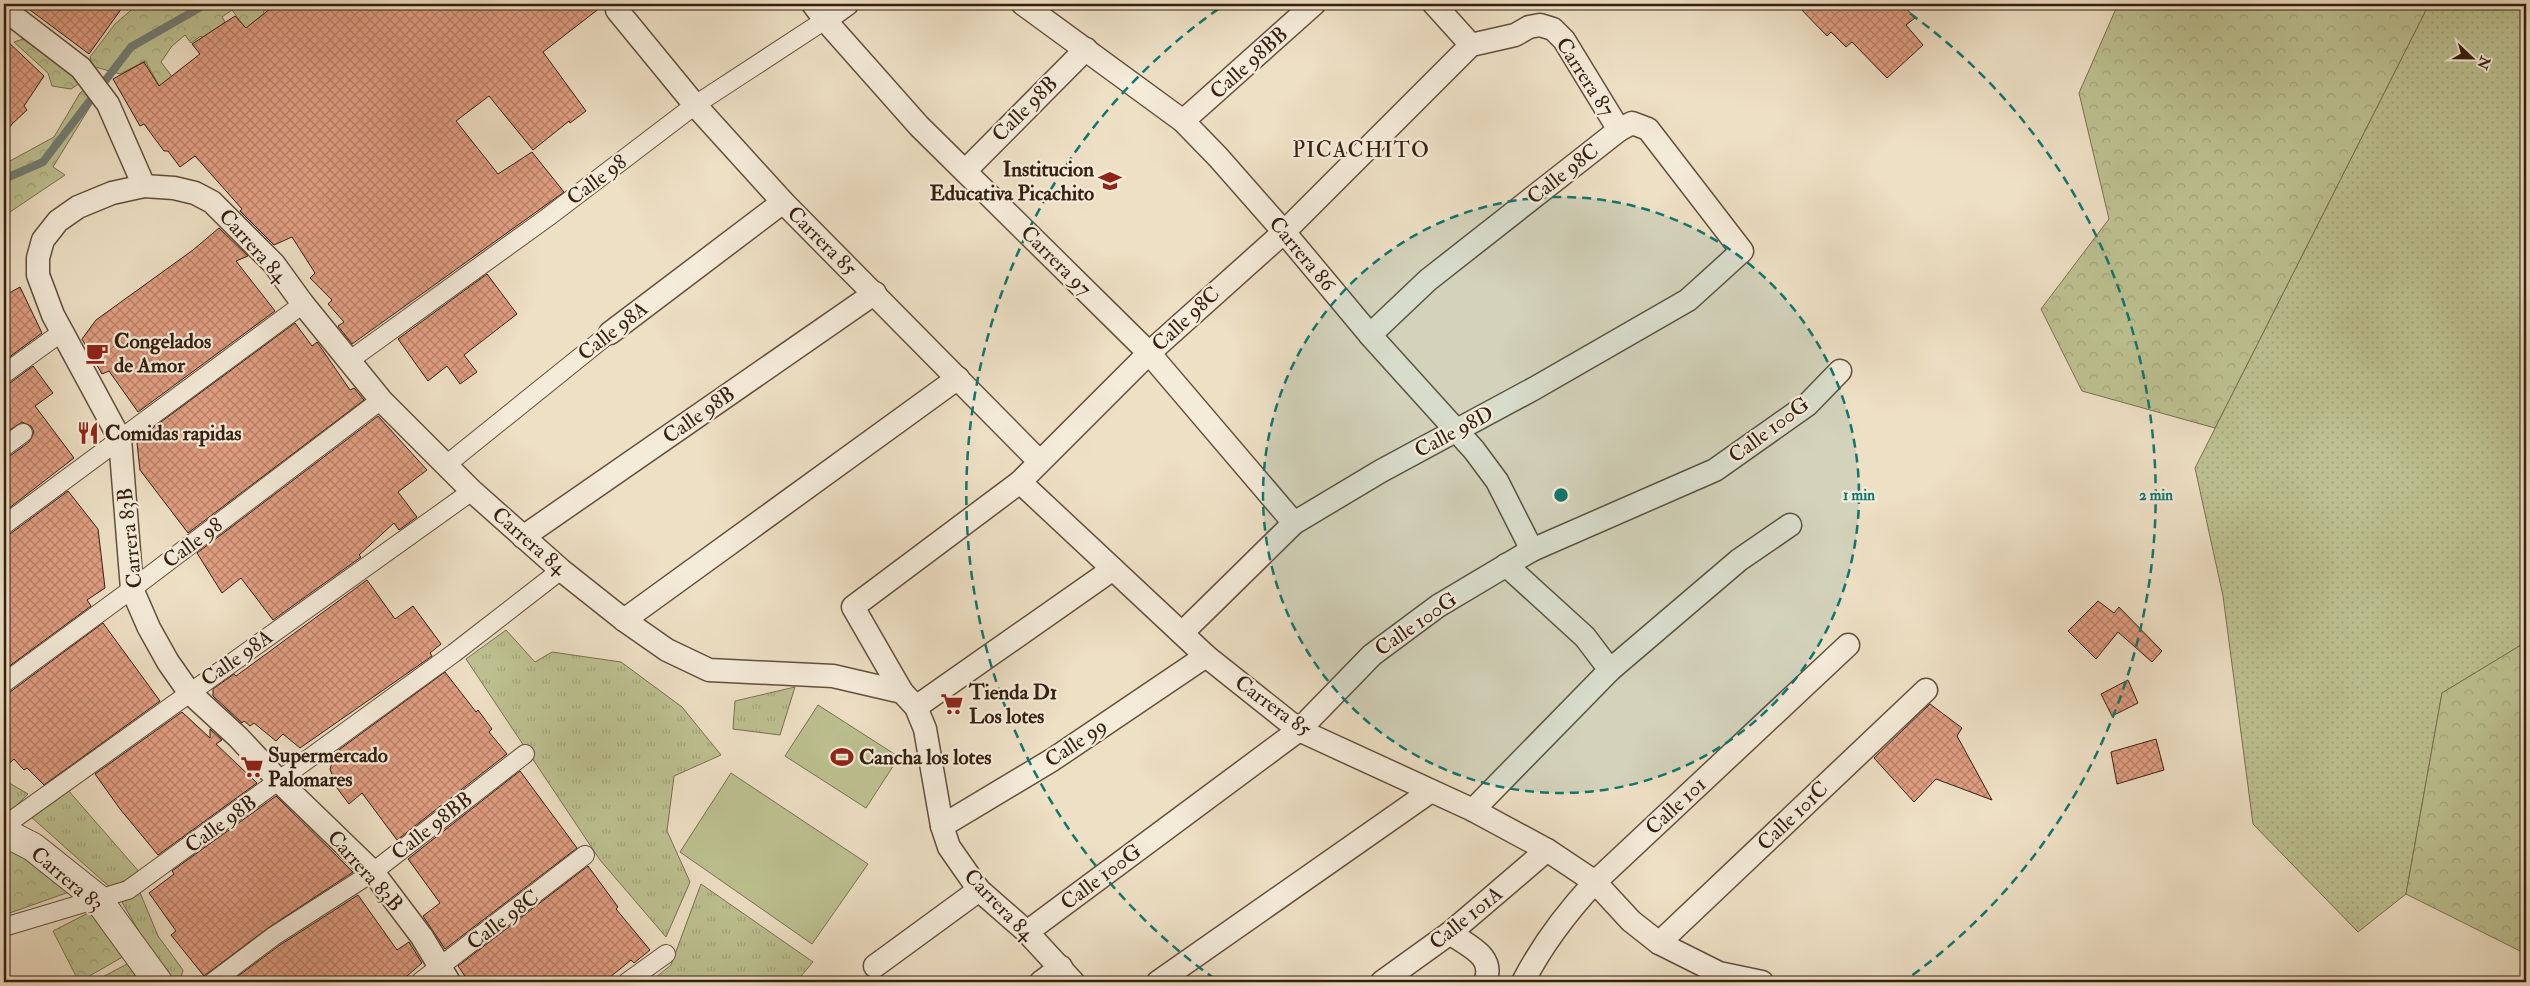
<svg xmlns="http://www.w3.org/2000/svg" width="2530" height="986" font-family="'IM FELL Double Pica',serif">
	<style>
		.grass { fill: url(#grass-dots); stroke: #797050 }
		.forest { fill: url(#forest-crowns); stroke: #797050 }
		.park { fill: url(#park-tufts); stroke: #797050 }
		.pitch { fill: #bdc191; stroke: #797050 }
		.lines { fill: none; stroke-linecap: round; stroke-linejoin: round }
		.stream { stroke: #727d75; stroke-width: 8 }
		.building { fill: url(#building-cross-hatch); stroke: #351f10 }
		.pedestrian-casing { stroke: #634f3d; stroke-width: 20 }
		.minor-casing { stroke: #634f3d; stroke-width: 25 }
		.tertiary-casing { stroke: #634f3d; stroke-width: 30 }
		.pedestrian { stroke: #f4ebd9; stroke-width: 18 }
		.minor { stroke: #f4ebd9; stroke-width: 22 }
		.tertiary { stroke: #f4ebd9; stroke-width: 28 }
		.ring { fill: none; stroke: #0f766e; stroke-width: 2.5; stroke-dasharray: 9 6 }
		.labels { text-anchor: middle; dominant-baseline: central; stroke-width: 4.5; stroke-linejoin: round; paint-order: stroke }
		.street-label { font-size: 21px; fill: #351f10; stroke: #f4ebd9 }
		.poi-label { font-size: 21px; font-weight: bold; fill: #351f10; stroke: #f4ebd9; text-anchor: start }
		.neighbourhood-label { font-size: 22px; letter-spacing: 1px; fill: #351f10; stroke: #f4ebd9 }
		.centre { fill: #0f766e; stroke: #f4ebd9; stroke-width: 2.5 }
		.ring-label { font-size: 15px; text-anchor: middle; font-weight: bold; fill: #0f766e; stroke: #f4ebd9; stroke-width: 4.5; stroke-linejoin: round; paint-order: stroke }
	</style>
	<defs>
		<pattern id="grass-dots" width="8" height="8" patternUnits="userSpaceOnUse" patternTransform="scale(1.25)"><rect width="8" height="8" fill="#bdc191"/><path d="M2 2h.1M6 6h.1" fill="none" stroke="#a3a57c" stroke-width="1.8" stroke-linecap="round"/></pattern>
		<pattern id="forest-crowns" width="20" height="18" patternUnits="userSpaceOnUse" patternTransform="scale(1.25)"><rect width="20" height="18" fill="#bdc191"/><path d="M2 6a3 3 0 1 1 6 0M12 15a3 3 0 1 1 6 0" fill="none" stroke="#a3a57c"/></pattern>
		<pattern id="park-tufts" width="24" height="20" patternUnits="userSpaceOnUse" patternTransform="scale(1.25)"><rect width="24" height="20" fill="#bdc191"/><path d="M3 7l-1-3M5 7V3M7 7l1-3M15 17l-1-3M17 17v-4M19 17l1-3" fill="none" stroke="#a3a57c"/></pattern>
		<pattern id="building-cross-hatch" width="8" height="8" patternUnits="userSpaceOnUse" patternTransform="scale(1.25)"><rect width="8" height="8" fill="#e19e82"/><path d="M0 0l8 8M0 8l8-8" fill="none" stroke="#b78069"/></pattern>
	</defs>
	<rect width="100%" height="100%" fill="#eee0c5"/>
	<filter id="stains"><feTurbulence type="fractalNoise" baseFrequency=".004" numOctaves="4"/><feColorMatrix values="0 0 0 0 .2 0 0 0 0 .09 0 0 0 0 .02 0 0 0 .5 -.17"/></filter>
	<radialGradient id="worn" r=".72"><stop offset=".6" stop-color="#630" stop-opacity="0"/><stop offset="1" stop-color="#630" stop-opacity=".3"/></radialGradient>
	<!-- grass -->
	<path class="grass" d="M2429,4H2526V642L2442,693L2406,894L2358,932L2253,824L2223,596L2195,468Z"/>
	<!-- forest -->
	<g class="forest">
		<path d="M138,4H273L263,12L275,29L251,36L232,10L222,17L225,22L220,26L209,47L201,36L191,43L185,35L172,46L161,62L173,78L160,87L145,61L120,74L92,66L90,57L115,24Z"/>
		<path d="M2118,4H2429L2215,428L2082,391L2041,309L2109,219L2079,93Z"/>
		<path d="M23,39L64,64L83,81L71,89L52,86L48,73L14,42Z"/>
		<path d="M85,89L93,96L91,105L53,167L65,175L4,216V162L10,161L54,137L80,93Z"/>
		<path d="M2526,642V952L2524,953L2406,894L2442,693Z"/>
		<path d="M4,843L72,891L4,915Z"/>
		<path d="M92,911L126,955L79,982L53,931Z"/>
		<path d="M131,962L146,982H93Z"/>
	</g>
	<!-- park -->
	<g class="park">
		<path d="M506,630L535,662L552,652L621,662L682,707L721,755L674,776L667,831L690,882L666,937L600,860L466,659Z"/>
		<path d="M795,687L780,735L733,729L735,701Z"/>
		<path d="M4,780L28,794L10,812L4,809Z"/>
		<path d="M67,789L141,874L113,890L30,816Z"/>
		<path d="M701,884L813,962L796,982H650L671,965Z"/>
		<path d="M139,890L158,936L183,970L180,982H168L122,902Z"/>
	</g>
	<!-- pitch -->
	<g class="pitch">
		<path d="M818,705L899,757L866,808L785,756Z"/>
		<path d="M731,773L868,864L812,944L680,852Z"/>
	</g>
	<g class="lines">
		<!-- stream -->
		<path class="stream" d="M4,179L43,162L131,47L206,4"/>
	</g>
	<!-- building -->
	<g class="building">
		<path d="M22,4H106L103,7L122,8L89,54Z"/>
		<path d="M276,4H605L543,52L586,111L570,123L569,121L533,150L489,96L456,121L498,174L532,152L564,192L352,344L338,326L344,322L328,304L332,300L310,278L315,273L292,237L274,245L240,211L242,209L195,156L180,167L168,151H164L144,124L140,126L113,79L144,62L159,86L200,54L192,44L235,16L246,28Z"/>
		<path d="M1796,4H1902L1915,18L1906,25L1923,45L1887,78L1852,42L1846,47L1831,32L1827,36Z"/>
		<path d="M4,38L44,76L24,106L27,110L12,124L4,135Z"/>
		<path d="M219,228L248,256L236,261L275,311L138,412L109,371L102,374L82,339L96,320L193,250Z"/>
		<path d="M487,274L517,314L464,355L477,372L460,384L447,366L428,381L398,339Z"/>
		<path d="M20,287L42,333L4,361V296Z"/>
		<path d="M295,323L312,346L317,342L350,390L354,388L364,400L188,533L140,470L137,443L152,432L150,430Z"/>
		<path d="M33,366L53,393L35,406L74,458L4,512V457L10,456L29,442L34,432L31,426L22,422L4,434V384L10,383Z"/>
		<path d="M378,416L427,470L398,492L417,517L399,530L394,523L359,555L361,557L273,620L241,578L222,593L197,553Z"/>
		<path d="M68,491L98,529L105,588L87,600L91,606L4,670V535L10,534Z"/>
		<path d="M367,580L395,619L413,606L441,644L430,653L432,656L300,748L283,734L276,741L254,723L250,726L244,721L242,723L213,696V689L234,674L236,676Z"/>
		<path d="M2098,601L2114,613L2119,607L2162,651L2152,662L2118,632L2096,659L2068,631Z"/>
		<path d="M103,623L160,701L44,785L27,768L24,770L14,759L4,768V693L10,692Z"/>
		<path d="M445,672L476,712L478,710L492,729L489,732L507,754L397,840L362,793L349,804L337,788L330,769L336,752Z"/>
		<path d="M2128,680L2138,703L2112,716L2101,694Z"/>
		<path d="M1930,704L1962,728L1957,736L1992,800L1936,779L1914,802L1874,758Z"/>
		<path d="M182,712L210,738V729L222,740L216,744L257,783L158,855L120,809L95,774Z"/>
		<path d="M2156,739L2164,770L2117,784L2111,752Z"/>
		<path d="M520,771L577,848L445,949L423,916L440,903L408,859Z"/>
		<path d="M276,796L353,872L268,928L204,976L171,935L176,931L149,893L174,874L172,871Z"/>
		<path d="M588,866L618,907L616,909L650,950L634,963L631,960L604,982H469L458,966Z"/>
		<path d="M358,895L397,950L409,942L422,963L400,982H230L280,945Z"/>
	</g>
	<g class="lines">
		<defs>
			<g id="pedestrian">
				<path d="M350,360L548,217L695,105L825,20"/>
				<path d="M4,374L62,332"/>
				<path d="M4,447L23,433"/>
				<path d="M446,465L610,333"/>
				<path d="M4,525L303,304"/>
				<path d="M4,683L132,589L381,400"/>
				<path d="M4,826L472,491"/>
				<path d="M4,927L128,890L454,653L561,570"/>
				<path d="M213,982L274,936L373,872L525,754"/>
				<path d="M420,982L585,855"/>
				<path d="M627,982L666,954"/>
			</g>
			<g id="minor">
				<path d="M813,4L825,20L919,126L1149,353L1294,523"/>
				<path d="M1023,4L1183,121L1218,157L1284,232L1370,335L1474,450L1497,481L1532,550"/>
				<path d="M1434,4L1471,45"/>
				<path d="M4,9L81,68L108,104L144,186"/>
				<path d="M617,10L695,105L783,202L1039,461"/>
				<path d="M825,20L847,4"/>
				<path d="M1183,121L1314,4"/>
				<path d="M965,171L1086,49"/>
				<path d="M610,333L783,202"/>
				<path d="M1370,335L1428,280L1619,130"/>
				<path d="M1020,482L1206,656L1299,730L1473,810L1547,850L1595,882L1631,921L1659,943L1719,973L1762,982"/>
				<path d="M523,537L875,293"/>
				<path d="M1506,565L1585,637L1610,670"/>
				<path d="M624,620L958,378"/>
				<path d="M902,692L853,607L1020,482L1149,353L1284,232L1471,45L1515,35L1529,27L1540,25L1553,29L1564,40L1619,130L1632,123L1648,129L1742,251L1688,300L1535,388L1381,471L1294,523L1182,633"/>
				<path d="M916,707L1113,569"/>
				<path d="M1473,810L1610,670L1739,560L1790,525"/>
				<path d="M942,826L1052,760L1206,656"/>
				<path d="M1027,932L1299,730L1372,655L1438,606L1532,550L1715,470L1807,405L1840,371"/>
				<path d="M1450,933C1468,946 1496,956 1485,982"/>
				<path d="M1659,943L1926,690"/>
				<path d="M875,966L979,890"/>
				<path d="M449,982L422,937L373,872L279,781L238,737L189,692L168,662L149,628L132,589L120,439L53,315L38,275V258L43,240L58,221L78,207L112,193L144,186L174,188L195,193L212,202L274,264L303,304L381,400L472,491L561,570L624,620L667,650L709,670L833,676L902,692L916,707L925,729L942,826L949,847L979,890L1027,932L1073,982"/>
				<path d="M1041,982L1061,967"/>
				<path d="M1158,982L1431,791"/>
				<path d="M1382,982L1450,933L1547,850"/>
				<path d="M1523,982C1542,945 1566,913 1595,882L1848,645"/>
			</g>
			<path id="tertiary" d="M4,832L33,847L97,898L158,982"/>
		</defs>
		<!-- pedestrian casing -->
		<use href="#pedestrian" class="pedestrian-casing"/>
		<!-- minor casing -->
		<use href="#minor" class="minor-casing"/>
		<!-- tertiary casing -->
		<use href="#tertiary" class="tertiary-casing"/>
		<!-- pedestrian -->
		<use href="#pedestrian" class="pedestrian"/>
		<!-- minor -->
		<use href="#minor" class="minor"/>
		<!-- tertiary -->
		<use href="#tertiary" class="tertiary"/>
	</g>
	<!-- distance rings -->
	<circle cx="1561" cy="495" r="298" fill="#0f766e" fill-opacity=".12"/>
	<g class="ring">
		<circle cx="1561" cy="495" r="298"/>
		<path d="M1215 979A595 595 0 0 1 1224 5M1898 5A595 595 0 0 1 1907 979"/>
	</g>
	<!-- icons -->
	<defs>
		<symbol id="school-bare" viewBox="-9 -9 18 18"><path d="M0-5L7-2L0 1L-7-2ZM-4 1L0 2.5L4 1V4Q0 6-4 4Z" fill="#8f2418" stroke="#f4ebd9" stroke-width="2.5" paint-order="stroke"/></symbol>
		<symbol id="cafe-bare" viewBox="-9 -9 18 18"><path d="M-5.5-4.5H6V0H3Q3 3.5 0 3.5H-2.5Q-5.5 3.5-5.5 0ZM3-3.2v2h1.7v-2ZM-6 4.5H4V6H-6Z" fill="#8f2418" stroke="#f4ebd9" stroke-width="2.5" paint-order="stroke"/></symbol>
		<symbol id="restaurant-bare" viewBox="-9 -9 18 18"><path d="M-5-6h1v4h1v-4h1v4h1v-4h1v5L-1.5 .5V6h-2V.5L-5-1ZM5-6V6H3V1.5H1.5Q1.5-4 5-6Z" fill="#8f2418" stroke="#f4ebd9" stroke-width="2.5" paint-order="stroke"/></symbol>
		<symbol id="supermarket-bare" viewBox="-9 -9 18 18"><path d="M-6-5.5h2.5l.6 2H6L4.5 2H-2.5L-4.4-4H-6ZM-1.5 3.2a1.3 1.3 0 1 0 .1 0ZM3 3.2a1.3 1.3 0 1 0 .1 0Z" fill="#8f2418" stroke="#f4ebd9" stroke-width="2.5" paint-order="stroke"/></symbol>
		<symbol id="stadium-bare" viewBox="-9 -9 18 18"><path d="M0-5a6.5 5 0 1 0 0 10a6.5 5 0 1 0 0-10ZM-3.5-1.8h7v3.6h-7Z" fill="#8f2418" stroke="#f4ebd9" stroke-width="2.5" paint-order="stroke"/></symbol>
	</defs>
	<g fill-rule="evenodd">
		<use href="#school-bare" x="1094" y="165" width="32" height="32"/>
		<use href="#cafe-bare" x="81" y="337" width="32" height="32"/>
		<use href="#restaurant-bare" x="72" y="417" width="32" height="32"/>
		<use href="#supermarket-bare" x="936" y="688" width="32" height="32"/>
		<use href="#stadium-bare" x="826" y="741" width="32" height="32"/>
		<use href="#supermarket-bare" x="236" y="751" width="32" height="32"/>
	</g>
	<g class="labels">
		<!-- street labels -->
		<g class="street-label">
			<text transform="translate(1249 63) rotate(-42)">Calle 98BB</text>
			<text transform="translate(1585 77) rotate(57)">Carrera 87</text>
			<text transform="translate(1025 109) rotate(-45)">Calle 98B</text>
			<text transform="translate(1563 174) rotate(-38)">Calle 98C</text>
			<text transform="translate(597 180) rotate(-37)">Calle 98</text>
			<text transform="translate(822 241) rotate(45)">Carrera 85</text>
			<text transform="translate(253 246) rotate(48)">Carrera 84</text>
			<text transform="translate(1302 254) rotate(50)">Carrera 86</text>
			<text transform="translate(1056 261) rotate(45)">Carrera 97</text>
			<text transform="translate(1186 319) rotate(-43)">Calle 98C</text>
			<text transform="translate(613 331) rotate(-38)">Calle 98A</text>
			<text transform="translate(699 415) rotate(-35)">Calle 98B</text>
			<text transform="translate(1769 430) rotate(-37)">Calle 100G</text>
			<text transform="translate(1454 432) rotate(-28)">Calle 98D</text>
			<text transform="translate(130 538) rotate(-96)">Carrera 83B</text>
			<text transform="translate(529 541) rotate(41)">Carrera 84</text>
			<text transform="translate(193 543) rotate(-37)">Calle 98</text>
			<text transform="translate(1416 624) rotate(-35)">Calle 100G</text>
			<text transform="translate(237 658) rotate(-35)">Calle 98A</text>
			<text transform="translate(1273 706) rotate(36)">Carrera 85</text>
			<text transform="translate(1076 743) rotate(-34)">Calle 99</text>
			<text transform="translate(1676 806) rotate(-43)">Calle 101</text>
			<text transform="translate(1793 816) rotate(-44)">Calle 101C</text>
			<text transform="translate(221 824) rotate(-36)">Calle 98B</text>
			<text transform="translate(432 826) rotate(-38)">Calle 98BB</text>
			<text transform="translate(365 871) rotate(48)">Carrera 83B</text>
			<text transform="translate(1101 877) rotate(-37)">Calle 100G</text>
			<text transform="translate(67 879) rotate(40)">Carrera 83</text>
			<text transform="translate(999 905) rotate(46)">Carrera 84</text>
			<text transform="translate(1466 918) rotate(-39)">Calle 101A</text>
			<text transform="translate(503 920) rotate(-37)">Calle 98C</text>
		</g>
		<!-- poi labels -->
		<g class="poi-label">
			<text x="1094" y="169" text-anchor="end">Institucion<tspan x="1094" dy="24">Educativa Picachito</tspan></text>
			<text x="114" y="341">Congelados<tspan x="114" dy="24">de Amor</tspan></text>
			<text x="105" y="433">Comidas rapidas</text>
			<text x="969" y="692">Tienda D1<tspan x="969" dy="24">Los lotes</tspan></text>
			<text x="268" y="755">Supermercado<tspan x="268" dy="24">Palomares</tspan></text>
			<text x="859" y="757">Cancha los lotes</text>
		</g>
		<!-- neighbourhood labels -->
		<g class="neighbourhood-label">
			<text x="1361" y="150">PICACHITO</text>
		</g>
	</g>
	<circle cx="1561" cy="495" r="8" class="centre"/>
	<g class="ring-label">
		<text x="1859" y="500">1 min</text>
		<text x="2156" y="500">2 min</text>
	</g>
	<!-- margin -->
	<rect width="2530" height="986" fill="none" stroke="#eee0c5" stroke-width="20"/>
	<rect x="5" y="5" width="2520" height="976" fill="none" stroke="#351f10" stroke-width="2.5"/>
	<rect x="10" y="10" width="2510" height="966" fill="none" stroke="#351f10"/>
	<!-- north arrow -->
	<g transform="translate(2472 58) rotate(112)" stroke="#f4ebd9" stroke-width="4" paint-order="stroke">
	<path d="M0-4L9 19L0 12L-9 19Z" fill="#351f10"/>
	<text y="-8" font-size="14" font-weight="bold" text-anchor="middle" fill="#351f10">N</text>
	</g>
	<rect width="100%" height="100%" filter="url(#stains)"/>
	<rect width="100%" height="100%" fill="url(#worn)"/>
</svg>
